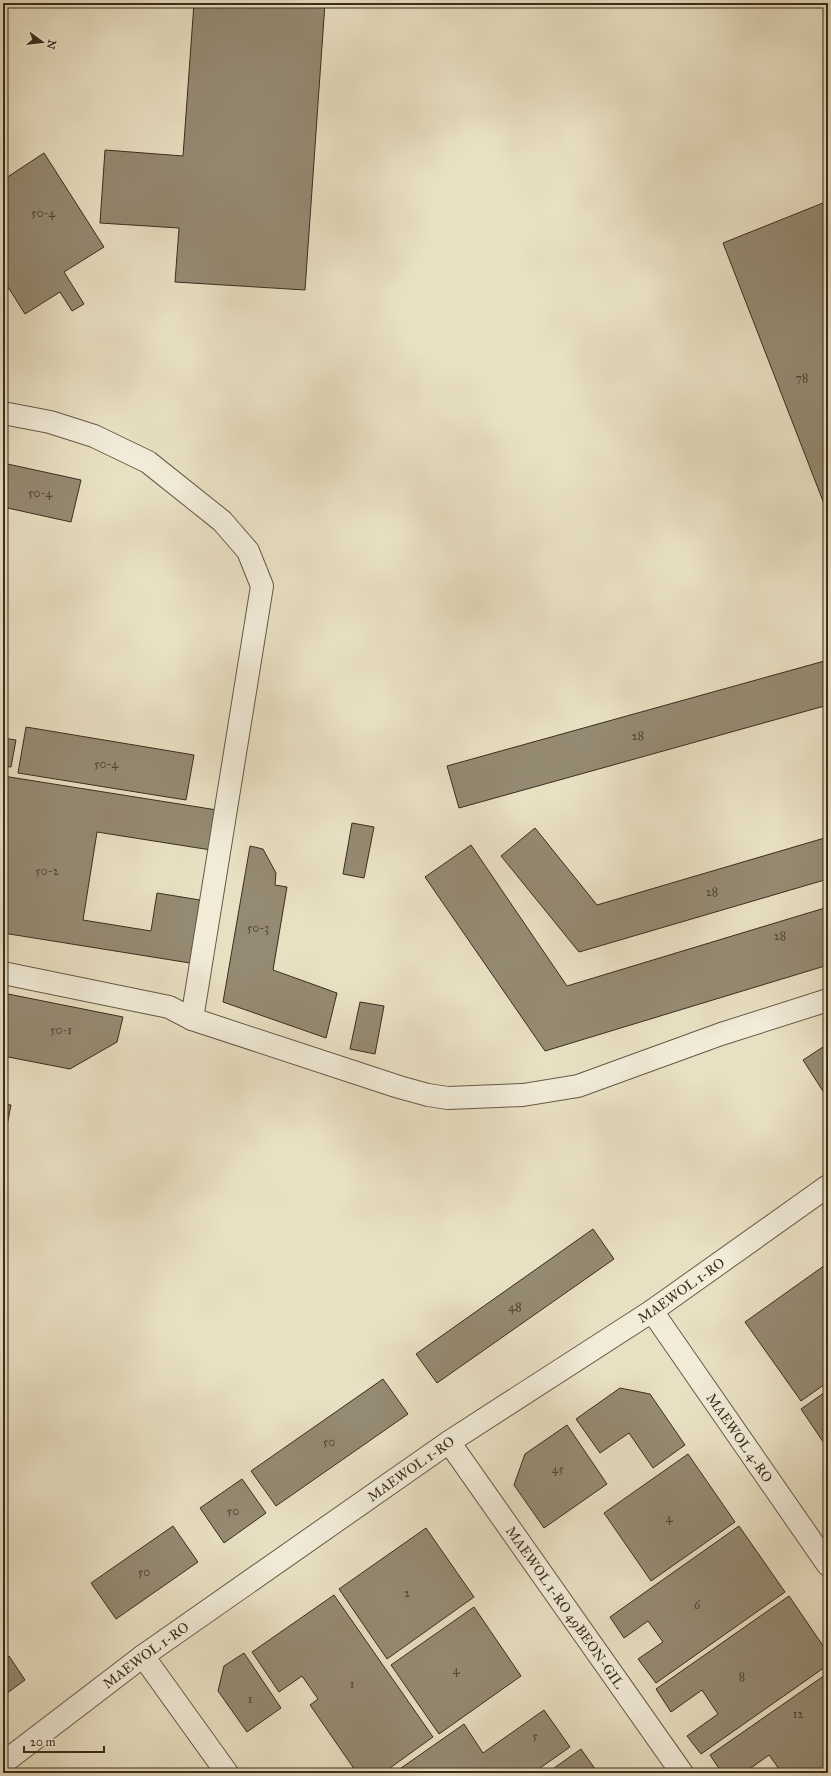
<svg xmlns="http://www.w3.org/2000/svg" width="831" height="1776" font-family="'IM FELL Great Primer',serif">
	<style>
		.building { fill: #958a73; stroke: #3a2d1c }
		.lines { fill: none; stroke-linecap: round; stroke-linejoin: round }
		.minor-casing { stroke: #665a46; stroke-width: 24 }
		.tertiary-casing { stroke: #665a46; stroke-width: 24 }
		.minor { stroke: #f1ebd8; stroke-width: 22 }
		.tertiary { stroke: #f1ebd8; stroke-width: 22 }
		.labels { text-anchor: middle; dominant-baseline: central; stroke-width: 4; stroke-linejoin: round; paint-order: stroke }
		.number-label { font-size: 12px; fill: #514432 }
		.street-label { font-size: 14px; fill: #3a2d1c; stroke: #f1ebd8 }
	</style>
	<rect width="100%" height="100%" fill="#e9e0c3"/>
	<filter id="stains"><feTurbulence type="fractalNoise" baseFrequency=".005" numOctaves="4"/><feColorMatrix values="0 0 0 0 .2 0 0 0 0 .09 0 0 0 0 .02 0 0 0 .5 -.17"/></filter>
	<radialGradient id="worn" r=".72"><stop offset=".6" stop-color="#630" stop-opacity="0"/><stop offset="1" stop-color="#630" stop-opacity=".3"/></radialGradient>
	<!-- building -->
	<g class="building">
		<path d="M194,3H325L305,290L175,282L179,228L100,223L105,150L183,156Z"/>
		<path d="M44,153L104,247L64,272L84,304L72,311L60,292L25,314L3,279V180Z"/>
		<path d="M828,201V514L723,243Z"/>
		<path d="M3,463L81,480L71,522L3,507Z"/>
		<path d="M828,660V705L459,808L447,766Z"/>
		<path d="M26,727L194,755L186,800L18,773Z"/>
		<path d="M3,738L16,740L11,767L3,766Z"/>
		<path d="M3,776L217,810L211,850L97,832L83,920L151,931L157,893L200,900L190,963L3,933Z"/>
		<path d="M352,823L374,827L364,878L343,874Z"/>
		<path d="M535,828L597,905L828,837V879L579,952L501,856Z"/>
		<path d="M471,845L567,986L828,907V965L545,1051L425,877Z"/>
		<path d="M250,846L263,849L276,873L275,885L287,887L273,970L337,993L326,1038L223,1002Z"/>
		<path d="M3,993L123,1017L117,1042L70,1069L3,1056Z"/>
		<path d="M360,1002L384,1006L375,1054L350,1049Z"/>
		<path d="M823,1047L828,1053V1099L803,1060Z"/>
		<path d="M3,1104L11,1105L3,1146Z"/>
		<path d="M593,1229L614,1259L437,1383L416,1354Z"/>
		<path d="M828,1263V1382L801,1401L745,1322Z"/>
		<path d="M383,1379L408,1414L276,1506L251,1471Z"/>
		<path d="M620,1388L650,1394L685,1445L653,1468L629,1433L600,1453L576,1419Z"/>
		<path d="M828,1390V1449L801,1409Z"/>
		<path d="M567,1425L607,1484L544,1528L514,1485L525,1454Z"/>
		<path d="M688,1454L735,1522L651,1581L604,1513Z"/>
		<path d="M242,1479L266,1513L224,1543L200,1508Z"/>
		<path d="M173,1526L198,1562L116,1619L91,1583Z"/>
		<path d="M739,1526L785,1592L656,1683L638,1659L663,1642L648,1621L624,1638L610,1617Z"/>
		<path d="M426,1528L474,1597L387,1659L339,1589Z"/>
		<path d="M334,1595L433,1737L383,1773H357L310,1705L318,1699L302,1676L279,1692L252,1652Z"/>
		<path d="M789,1596L828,1653V1665L701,1754L687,1736L718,1714L702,1690L671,1712L656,1689Z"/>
		<path d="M474,1607L521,1676L439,1734L391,1665Z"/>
		<path d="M244,1653L281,1708L247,1732L218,1691L224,1666Z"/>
		<path d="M9,1656L25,1680L3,1696V1661Z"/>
		<path d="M828,1673V1773H782L769,1755L744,1773H722L710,1755Z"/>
		<path d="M544,1710L570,1747L533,1773H394L464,1724L483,1753Z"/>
		<path d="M581,1749L598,1773H547Z"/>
	</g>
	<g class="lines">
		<defs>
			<g id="minor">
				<path d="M3,413L50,422L94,436L148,462L222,521L248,551L262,586L192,1019"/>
				<path d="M3,973L169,1007L192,1019L399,1087L428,1095L448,1098L523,1095L578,1086L721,1034L828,1000"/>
				<path id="s1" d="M449,1442L682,1773"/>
				<path d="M143,1656L227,1773"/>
			</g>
			<g id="tertiary">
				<path id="s2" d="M652,1311L828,1565"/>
				<path id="s3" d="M3,1763L143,1656L449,1442L652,1311L828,1186"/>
			</g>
		</defs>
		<!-- minor casing -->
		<use href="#minor" class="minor-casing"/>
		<!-- tertiary casing -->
		<use href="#tertiary" class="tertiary-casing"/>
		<!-- minor -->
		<use href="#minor" class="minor"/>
		<!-- tertiary -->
		<use href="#tertiary" class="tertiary"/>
	</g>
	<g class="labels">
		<!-- number labels -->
		<g class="number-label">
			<text x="43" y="213">50-4</text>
			<text x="802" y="378">78</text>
			<text x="40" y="493">50-4</text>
			<text x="638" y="736">28</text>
			<text x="106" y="764">50-4</text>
			<text x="47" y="871">50-2</text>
			<text x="712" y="892">28</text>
			<text x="258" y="928">50-3</text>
			<text x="780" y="936">28</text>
			<text x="61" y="1030">50-1</text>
			<text x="515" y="1307">48</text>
			<text x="329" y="1442">50</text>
			<text x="558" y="1469">45</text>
			<text x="233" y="1511">50</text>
			<text x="669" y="1518">4</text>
			<text x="144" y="1572">50</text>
			<text x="407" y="1593">2</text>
			<text x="697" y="1605">6</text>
			<text x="456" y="1670">4</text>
			<text x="742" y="1677">8</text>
			<text x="352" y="1684">1</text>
			<text x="250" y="1699">1</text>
			<text x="798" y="1714">12</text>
			<text x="535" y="1736">5</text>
		</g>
		<!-- street labels -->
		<g class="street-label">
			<text stroke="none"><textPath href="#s3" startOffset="827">MAEWOL 1-RO</textPath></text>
			<text stroke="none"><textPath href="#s2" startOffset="154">MAEWOL 4-RO</textPath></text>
			<text stroke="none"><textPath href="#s3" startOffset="503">MAEWOL 1-RO</textPath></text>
			<text stroke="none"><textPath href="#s1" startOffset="202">MAEWOL 1-RO 49BEON-GIL</textPath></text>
			<text stroke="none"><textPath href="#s3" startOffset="179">MAEWOL 1-RO</textPath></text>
		</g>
	</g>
	<!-- margin -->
	<rect width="831" height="1776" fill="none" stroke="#e9e0c3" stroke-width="16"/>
	<rect x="4" y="4" width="823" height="1768" fill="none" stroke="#3a2d1c" stroke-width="2"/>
	<rect x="8" y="8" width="815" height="1760" fill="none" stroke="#3a2d1c"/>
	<!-- north arrow -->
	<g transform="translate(42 42) rotate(105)" stroke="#f1ebd8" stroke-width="3" paint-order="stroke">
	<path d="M0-3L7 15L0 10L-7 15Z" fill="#3a2d1c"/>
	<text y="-6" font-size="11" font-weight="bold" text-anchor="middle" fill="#3a2d1c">N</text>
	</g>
	<!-- scale -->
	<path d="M24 1746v6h80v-6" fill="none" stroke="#3a2d1c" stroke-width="2"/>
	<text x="30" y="1746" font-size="12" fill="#3a2d1c" stroke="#f1ebd8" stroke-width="3" paint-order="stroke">20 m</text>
	<rect width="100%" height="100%" filter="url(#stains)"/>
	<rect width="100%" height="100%" fill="url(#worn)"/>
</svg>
